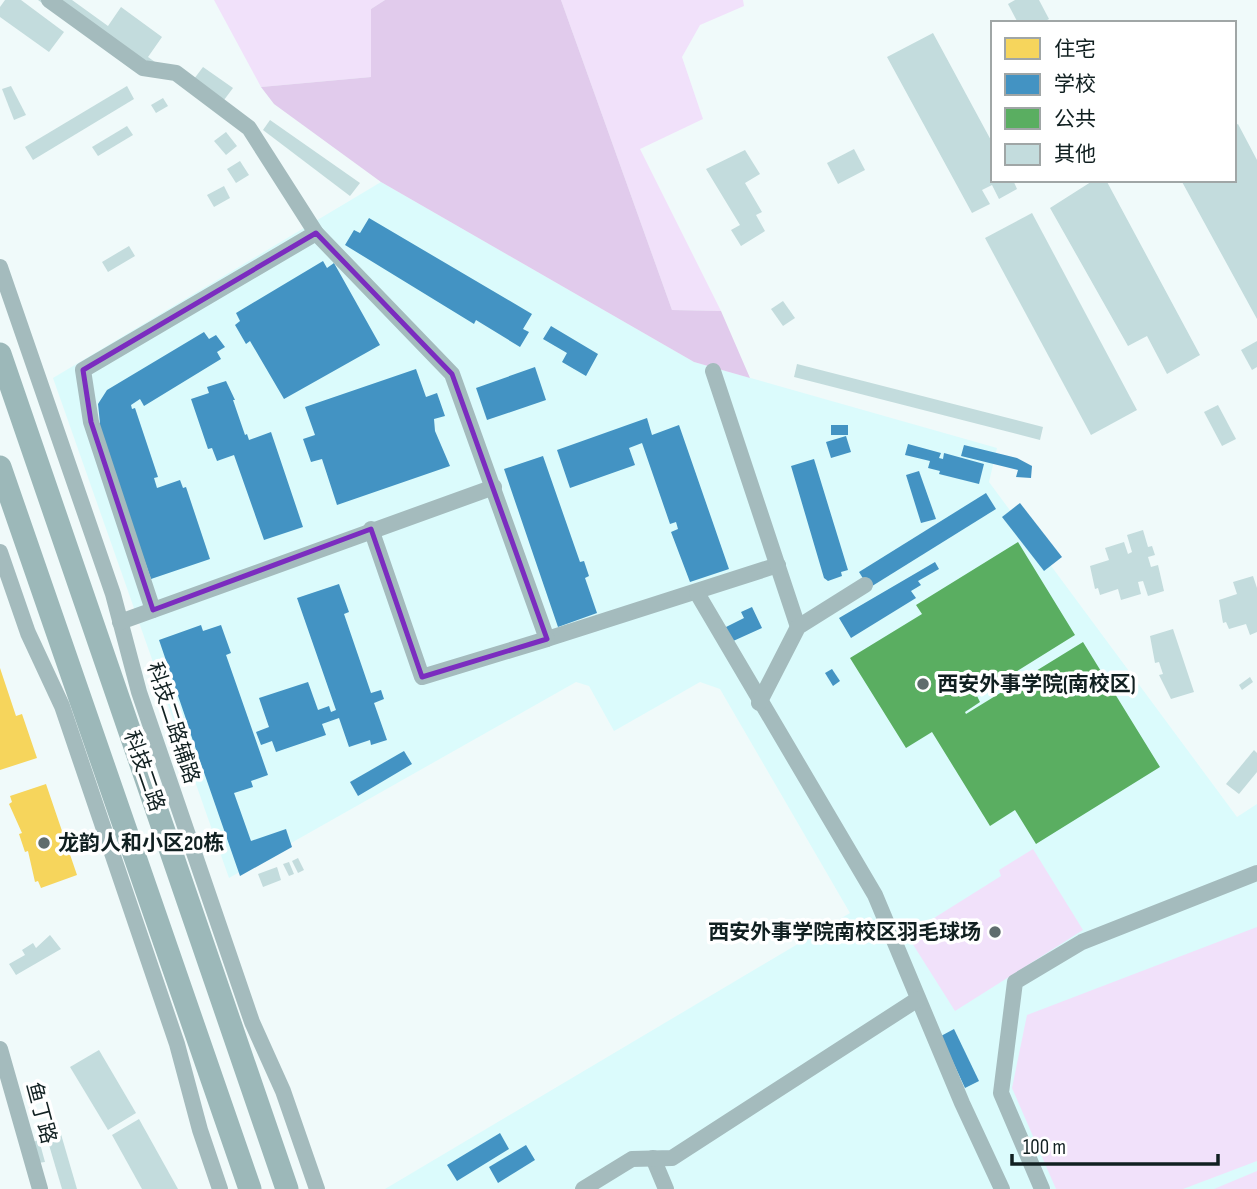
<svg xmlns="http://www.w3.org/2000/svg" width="1257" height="1189" font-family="'Sofia Sans Condensed','Noto Sans SC',sans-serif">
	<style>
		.built { fill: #dbfbfc }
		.green { fill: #f1e1fa }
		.forest { fill: #e1cbec }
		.homes { fill: #f6d55c }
		.schools { fill: #4393c3 }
		.public { fill: #5aae61 }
		.building { fill: #c3dcdd }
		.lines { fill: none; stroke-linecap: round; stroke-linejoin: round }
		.minor { stroke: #a4bbbd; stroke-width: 16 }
		.secondary { stroke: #9cb8b9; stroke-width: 23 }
		.marked { fill: none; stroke: #7b2cbf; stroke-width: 5; stroke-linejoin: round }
		.poi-dot { fill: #5f6c6d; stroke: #fff; stroke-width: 2.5 }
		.labels { text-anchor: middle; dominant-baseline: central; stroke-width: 7; stroke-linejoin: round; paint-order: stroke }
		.poi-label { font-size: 21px; font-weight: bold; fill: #112021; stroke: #fff; text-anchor: start }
		.street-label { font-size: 21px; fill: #112021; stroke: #fff }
	</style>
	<rect width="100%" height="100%" fill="#f0fafa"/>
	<!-- built -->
	<path class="built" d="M381,182L694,362L997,448L989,482L1237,817L1257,804V1189H385L850,913L720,689L700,682L614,731L589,686L576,682L229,878L53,378Z"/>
	<!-- green -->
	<g class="green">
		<path d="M214,0H385L371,9V77L261,87Z"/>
		<path d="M561,0H743L744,6L700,25L682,57L703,119L640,149L721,311L672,310Z"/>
		<path d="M1033,849L1083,930L955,1011L907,935L1001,876L999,870Z"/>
		<path d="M1257,927V1161L1183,1189H1056L1012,1088L1027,1015Z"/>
		<path d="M1257,1171V1189H1214Z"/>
	</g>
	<!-- forest -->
	<path class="forest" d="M385,0H561L672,310L721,311L750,378L694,362L381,182L274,104L261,87L371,77V9Z"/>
	<!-- homes -->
	<g class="homes">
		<path d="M0,668L16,716L22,714L37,758L0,770Z"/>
		<path d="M46,784L77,875L41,888L38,881L35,882L28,851L25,852L19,834L22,833L9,804L12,802L10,796Z"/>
	</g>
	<!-- schools -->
	<g class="schools">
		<path d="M369,218L532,314L523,329L529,332L520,347L476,320L474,324L345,245L354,230L360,233Z"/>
		<path d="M323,261L327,268L334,263L380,345L284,399L250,341L246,344L235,325L240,321L236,313Z"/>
		<path d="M551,326L598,354L586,376L562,362L567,353L543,339Z"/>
		<path d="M204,332L209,339L216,335L225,347L217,352L221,359L144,406L140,399L131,405L132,409L135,408L158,477L154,478L157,488L180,480L183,488L186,487L210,559L151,579L96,424L100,423L98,404L107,390Z"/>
		<path d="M535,367L546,400L487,420L476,388Z"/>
		<path d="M416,369L426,397L437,393L445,416L434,419L435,431L450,466L337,505L322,459L311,462L303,439L315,435L305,407Z"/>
		<path d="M226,381L235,400H233L245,435L247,434L249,440L271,432L303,527L264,540L234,455L217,461L212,448L208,449L191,399L209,393L207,387Z"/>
		<path d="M647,418L652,435L679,425L729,569L690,582L671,532L678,529L676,522L670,524L642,443L629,448L635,465L570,488L557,450Z"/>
		<rect x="831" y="425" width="17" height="10"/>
		<path d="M846,436L851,452L831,458L826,442Z"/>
		<path d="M908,444L941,453L939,458L943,459L944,453L984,464L979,484L939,474L940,471L928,468L930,461L905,455Z"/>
		<path d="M964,445L1017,458L1032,466L1031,478L1016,477L1018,470L961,456Z"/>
		<path d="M543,456L580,562L584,561L589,576L585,578L597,613L558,627L504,469Z"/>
		<path d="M814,459L848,570L841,572L842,576L828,581L824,578L791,466Z"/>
		<path d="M919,471L936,519L921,523L906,475Z"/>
		<path d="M986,493L996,509L869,588L859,572Z"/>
		<path d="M1020,503L1062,557L1044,571L1002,517Z"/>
		<path d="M935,562L939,569L918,581L921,585L911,591L916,598L851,638L839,618Z"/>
		<path d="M339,584L349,612L344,614L371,693L381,690L384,699L374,703L387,740L371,745L370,740L349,747L339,718L322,724L326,735L276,752L272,741L261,745L256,732L269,727L259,698L308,682L318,710L329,706L331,712L336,710L297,598Z"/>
		<path d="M752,607L762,628L731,642L724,628L744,618L741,612Z"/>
		<path d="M201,625L203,631L221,625L231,653L226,655L268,775L251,781L253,787L234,793L251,841L286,829L292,847L240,876L191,735L184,738L179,724L187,722L159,640Z"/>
		<path d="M832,669L840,681L833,686L825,673Z"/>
		<path d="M404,751L412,764L358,796L350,782Z"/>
		<path d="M954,1029L979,1081L965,1088L941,1036Z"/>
		<path d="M500,1133L509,1149L457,1181L447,1165Z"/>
		<path d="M526,1145L535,1160L498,1183L489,1167Z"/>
	</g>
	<!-- public -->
	<path class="public" d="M1018,542L1075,635L977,696L980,702L965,712L966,714L1083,642L1160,767L1036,844L1015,810L990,826L932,732L906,748L850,658L922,614L916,605Z"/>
	<!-- building -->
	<g class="building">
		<path d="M5,0H21L64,32L49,52L0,17V7Z"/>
		<path d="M38,0H72L108,26L121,7L162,37L148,57L155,62L134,71Z"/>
		<path d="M1015,0H1039L1049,19L1042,23H1018L1008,4Z"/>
		<path d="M933,33L993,144V180H1013L1017,189L999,199L992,185L982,190L990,204L972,213L887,57Z"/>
		<path d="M203,67L233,88L224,100L194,79Z"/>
		<path d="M11,86L26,115L14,120L2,89Z"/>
		<path d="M127,86L134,99L33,160L25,147Z"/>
		<path d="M163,98L168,106L156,113L151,105Z"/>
		<path d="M270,120L360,183L350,196L263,130Z"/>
		<path d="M1238,124L1257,160V319L1181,180H1234V126Z"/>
		<path d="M127,126L133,135L98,156L92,147Z"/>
		<path d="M226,132L237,146L226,155L214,141Z"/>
		<path d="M854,149L865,170L838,184L827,163Z"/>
		<path d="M745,150L760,174L745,183L762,212L756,215L765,231L741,246L731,230L740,225L706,169Z"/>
		<path d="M240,161L249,175L236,183L227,169Z"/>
		<path d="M1094,180H1106L1200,355L1167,374L1147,336L1128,346L1050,208Z"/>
		<path d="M224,186L230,198L214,207L207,195Z"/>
		<path d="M1032,213L1137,410L1091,435L985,238Z"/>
		<path d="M129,246L135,256L108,272L102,262Z"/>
		<path d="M783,301L795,318L783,326L771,309Z"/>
		<path d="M1257,341V367L1252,370L1241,350Z"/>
		<path d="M797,364L1043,427L1040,440L794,377Z"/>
		<path d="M1218,405L1236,439L1222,446L1204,412Z"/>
		<path d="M1143,530L1148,547L1152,546L1155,555L1148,557L1151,567L1158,565L1164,591L1148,596L1143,581L1138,582L1141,594L1121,600L1118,589L1100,595L1098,588L1095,589L1090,566L1109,560L1105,548L1124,542L1128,554L1132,552L1127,535Z"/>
		<path d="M1253,576L1257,588V632L1250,635L1246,624L1229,629L1226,622L1223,623L1219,600L1237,594L1233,582Z"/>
		<path d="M1173,629L1194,692L1171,699L1159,675L1163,674L1159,662L1155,663L1150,636Z"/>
		<path d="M1250,677L1253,682L1242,690L1239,685Z"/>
		<path d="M1254,750L1257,753V772L1239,794L1226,784Z"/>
		<path d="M298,858L304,870L298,873L292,861Z"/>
		<path d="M289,862L294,874L289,876L283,864Z"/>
		<path d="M277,867L281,880L263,887L258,874Z"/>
		<path d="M50,935L61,949L16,975L9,964L25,955L22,950L33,943L36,948Z"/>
		<path d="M99,1050L136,1113L108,1130L70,1067Z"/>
		<path d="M139,1119L178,1189H142L112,1135Z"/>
		<path d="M58,1124L77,1189H62L44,1128Z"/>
		<path d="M39,1140L45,1162L38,1163L33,1142Z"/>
	</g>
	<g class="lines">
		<!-- minor -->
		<g class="minor">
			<path d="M49,0L143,68L176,73L249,128L316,233L452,374L547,639L778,565"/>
			<path d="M0,267L113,594L139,692L252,1022L283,1091L317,1189"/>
			<path d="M713,371L798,627"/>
			<path d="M371,529L422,677L547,639"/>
			<path d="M0,552L28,633L62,706L177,1044L200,1130L220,1189"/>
			<path d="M697,593L875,895L962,1103L1002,1189"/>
			<path d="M153,610L91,422L83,370L316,233"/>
			<path d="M120,622L494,487"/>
			<path d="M759,703L798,627L865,585"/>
			<path d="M0,1049L40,1189"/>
			<path d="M653,1158L666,1189"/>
			<path d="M583,1189L632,1159L672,1158L918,999"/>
			<path d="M1042,1189L1001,1093L1015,982L1082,942L1257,873"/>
		</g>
		<!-- secondary -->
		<g class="secondary">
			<path d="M0,354L287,1189"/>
			<path d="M0,467L250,1189"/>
		</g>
	</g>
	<!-- marked area -->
	<path class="marked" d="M316,233L452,374L547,639L422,677L371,529L153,610L91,422L83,370Z"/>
	<!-- markers -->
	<g class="poi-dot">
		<circle cx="923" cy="684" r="7"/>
		<circle cx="44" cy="843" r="7"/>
		<circle cx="995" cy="932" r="7"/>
	</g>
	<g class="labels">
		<!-- poi labels -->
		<g class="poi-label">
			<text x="937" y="684">西安外事学院(南校区)</text>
			<text x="58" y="843">龙韵人和小区20栋</text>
			<text x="981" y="932" text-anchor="end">西安外事学院南校区羽毛球场</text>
		</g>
		<!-- street labels -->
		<g class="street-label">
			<text transform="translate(173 723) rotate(72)">科技二路辅路</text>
			<text transform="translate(144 771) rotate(71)">科技二路</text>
			<text transform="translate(41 1113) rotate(75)">鱼丁路</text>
		</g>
	</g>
	<!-- legend -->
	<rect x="991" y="21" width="245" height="161" fill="#ffffff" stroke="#a0a6a6" stroke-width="2"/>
	<rect x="1005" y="38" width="35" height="21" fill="#f6d55c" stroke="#a0a6a6" stroke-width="2"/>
	<text x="1054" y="56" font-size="21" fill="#112021">住宅</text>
	<rect x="1005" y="74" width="35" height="21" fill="#4393c3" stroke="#a0a6a6" stroke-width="2"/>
	<text x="1054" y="91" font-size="21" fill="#112021">学校</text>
	<rect x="1005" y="108" width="35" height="21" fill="#5aae61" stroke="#a0a6a6" stroke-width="2"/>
	<text x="1054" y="126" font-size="21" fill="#112021">公共</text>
	<rect x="1005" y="144" width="35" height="21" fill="#c3dcdd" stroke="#a0a6a6" stroke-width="2"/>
	<text x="1054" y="161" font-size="21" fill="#112021">其他</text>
	<!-- scale -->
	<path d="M1012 1154v10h206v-10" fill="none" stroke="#112021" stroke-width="3.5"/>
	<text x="1023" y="1154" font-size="21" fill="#112021" stroke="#ffffff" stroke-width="5" paint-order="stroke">100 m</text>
</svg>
